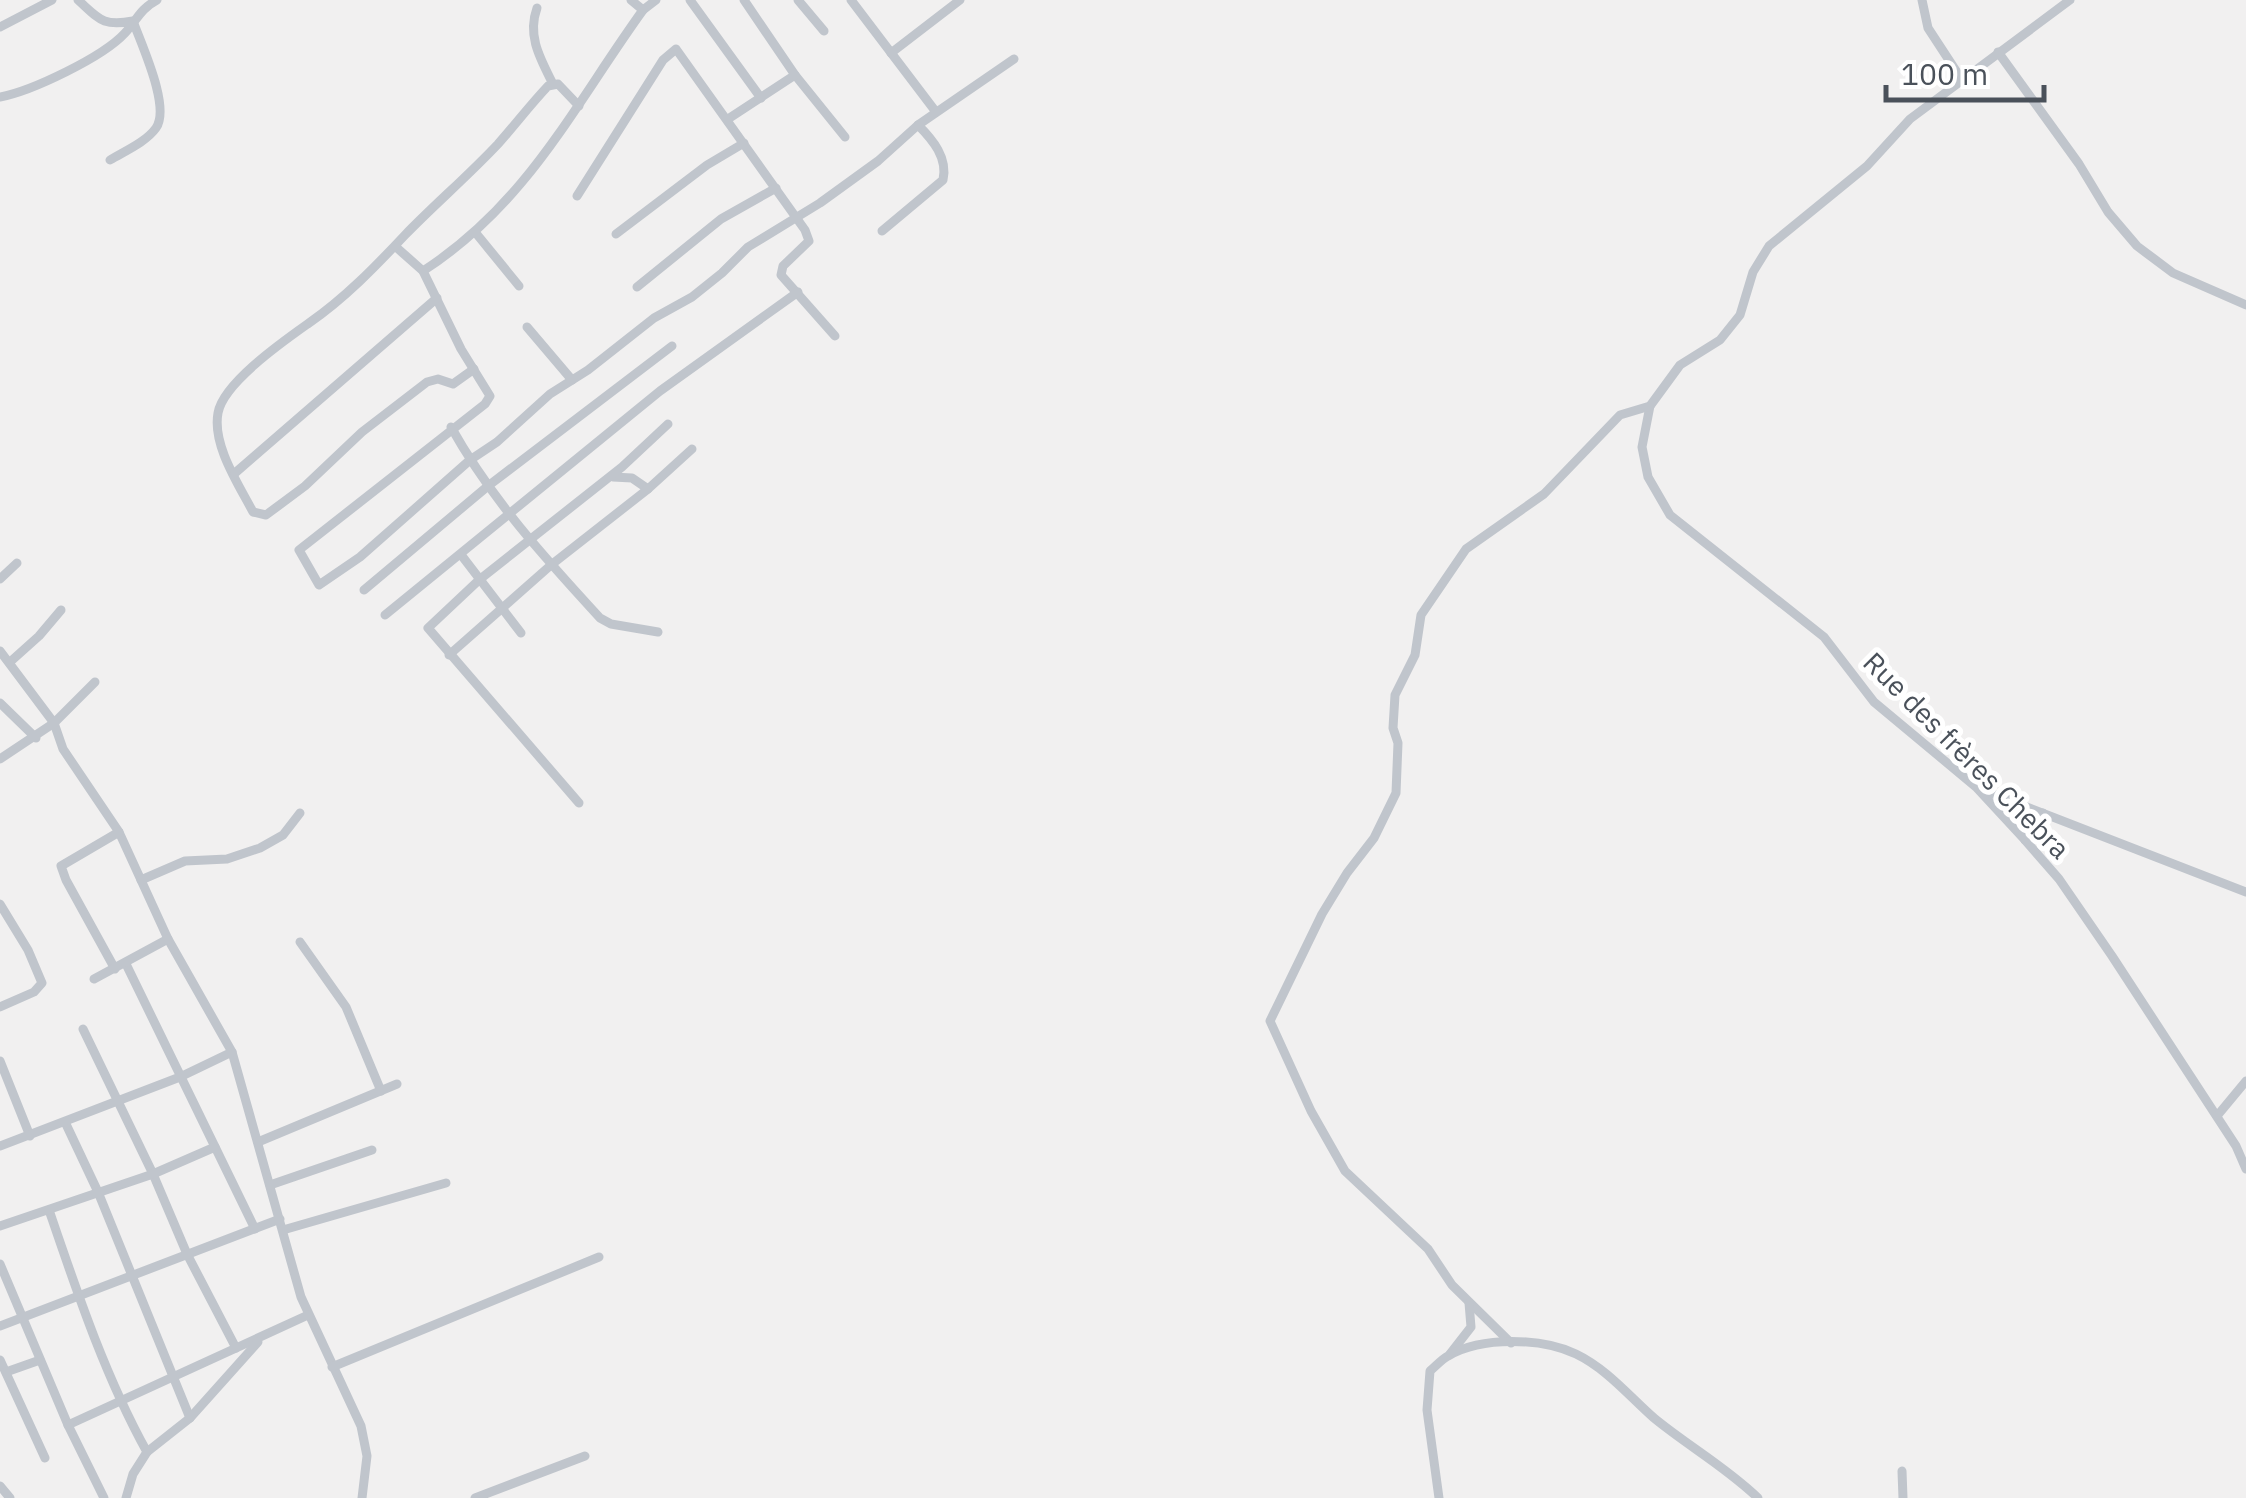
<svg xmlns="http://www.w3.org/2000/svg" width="2246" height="1498" font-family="'IBM Plex Sans',sans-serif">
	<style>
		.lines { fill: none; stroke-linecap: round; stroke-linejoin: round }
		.street { stroke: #c0c5cc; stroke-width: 9 }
		.labels { text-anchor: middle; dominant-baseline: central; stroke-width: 10; stroke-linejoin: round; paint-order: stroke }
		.street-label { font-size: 28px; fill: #4a515a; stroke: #fff }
	</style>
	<rect width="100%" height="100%" fill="#f1f0f0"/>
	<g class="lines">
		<!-- street -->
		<g class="street">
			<path d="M78,0C99,19 103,27 133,21C141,44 171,107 156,128C146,142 125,151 110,160"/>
			<path d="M690,0L761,98"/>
			<path d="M798,0L824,31"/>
			<path d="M851,0L936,112"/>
			<path d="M1922,0L1928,28L1962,80"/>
			<path d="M537,8C527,36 540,58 553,84"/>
			<path d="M643,10L656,0"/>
			<path d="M0,27L52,0"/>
			<path d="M1998,52L2079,164L2108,212L2137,246L2173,273L2246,305"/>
			<path d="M891,53L960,0"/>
			<path d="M795,75L845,137"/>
			<path d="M0,97C32,91 103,57 125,33C137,20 140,9 157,0"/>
			<path d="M728,119L795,75L744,0"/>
			<path d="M577,196L663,60L676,49L805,230L809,241L783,266L781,275L835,336"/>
			<path d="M882,231L943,180C948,158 933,140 918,125"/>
			<path d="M475,232L519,286"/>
			<path d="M616,234L707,165L744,143"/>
			<path d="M396,247L423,271L461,349L490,396L485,404L299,550L319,585L360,557L470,460L497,442L550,394L588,370L654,318L692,297L722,273L748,247L820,203L878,161L918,125L1014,59"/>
			<path d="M423,271C527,204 573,107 643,10L631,0"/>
			<path d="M637,287L721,219L776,188"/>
			<path d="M527,327L572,380"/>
			<path d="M474,369L453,384L438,379L427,382L362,432L305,486L266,515L253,512C239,485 212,445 218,413C223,383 285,340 309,323C345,298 375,267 405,235C435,204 468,176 498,144C515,125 530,105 548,86L558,84L579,106"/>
			<path d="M1650,406L1642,447L1648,477L1670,515L1824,637L1874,702L1976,787L2025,840L2059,879L2112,956L2236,1146L2246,1169"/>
			<path d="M451,427C492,500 544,557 600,618L611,624L658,632"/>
			<path d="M235,473L437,298"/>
			<path d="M613,477L632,478L648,489"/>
			<path d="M462,556L521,633"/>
			<path d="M0,579L17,563"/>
			<path d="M364,590L488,486L672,346"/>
			<path d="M385,615L660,391L798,292"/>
			<path d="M0,651L54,723L63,749L119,832L168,939L232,1052L301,1297L361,1426L367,1456L362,1498"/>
			<path d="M449,655L551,565L648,489L692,449"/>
			<path d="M10,662L39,636L61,610"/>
			<path d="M0,703L36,738"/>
			<path d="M0,759L54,723L95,682"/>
			<path d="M1978,788L2246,892"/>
			<path d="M579,803L428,628L479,580L622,467L668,424"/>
			<path d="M2025,840L2043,813"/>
			<path d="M141,880L185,861L227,859L260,848L283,835L300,813"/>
			<path d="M0,904L28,950L42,983L34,992L0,1007"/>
			<path d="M300,942L346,1007L381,1091"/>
			<path d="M126,964L255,1229"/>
			<path d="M115,969L66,880L61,866L119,832"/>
			<path d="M94,979L168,939"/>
			<path d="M83,1029L153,1174L187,1254L236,1348"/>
			<path d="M0,1061L30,1136"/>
			<path d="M2217,1116L2246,1081"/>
			<path d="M65,1122L98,1192L190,1418"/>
			<path d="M258,1142L397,1084"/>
			<path d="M0,1146L180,1077L232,1052"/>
			<path d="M270,1185L372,1150"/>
			<path d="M49,1210C77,1292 105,1376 147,1452L133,1474L126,1498"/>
			<path d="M0,1226L153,1174L215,1147"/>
			<path d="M283,1230L446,1183"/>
			<path d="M0,1264L68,1425L104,1498"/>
			<path d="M0,1326L280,1219"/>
			<path d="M1511,1343L1452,1285L1428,1249L1345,1171L1311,1111L1270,1021L1322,914L1347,873L1374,838L1396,793L1398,743L1393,728L1395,695L1415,655L1421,615L1466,549L1544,494L1620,415L1650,406L1680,365L1720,340L1740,315L1753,272L1769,246L1867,166L1910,119L2070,0"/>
			<path d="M1450,1354L1471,1327L1469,1303"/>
			<path d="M0,1360L45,1458"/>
			<path d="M332,1367L599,1257"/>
			<path d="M6,1372L40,1360"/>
			<path d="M68,1425L308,1315"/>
			<path d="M147,1452L190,1418L258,1342"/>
			<path d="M1902,1471L1903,1498"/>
			<path d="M0,1486L10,1498"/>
			<path d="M475,1498L585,1456"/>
			<path d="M1439,1498L1427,1410L1430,1371C1436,1366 1442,1359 1448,1356C1482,1336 1542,1338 1576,1354C1607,1369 1629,1396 1654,1418C1688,1446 1726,1467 1758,1498"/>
		</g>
	</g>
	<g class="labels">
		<!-- street labels -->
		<g class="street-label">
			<text transform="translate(1967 755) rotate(45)">Rue des frères Chebra</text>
		</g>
	</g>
	<!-- scale -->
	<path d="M1886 85v15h158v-15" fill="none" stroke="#4a515a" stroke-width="5"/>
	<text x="1901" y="85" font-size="30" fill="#4a515a" stroke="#ffffff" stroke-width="8" paint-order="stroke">100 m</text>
</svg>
